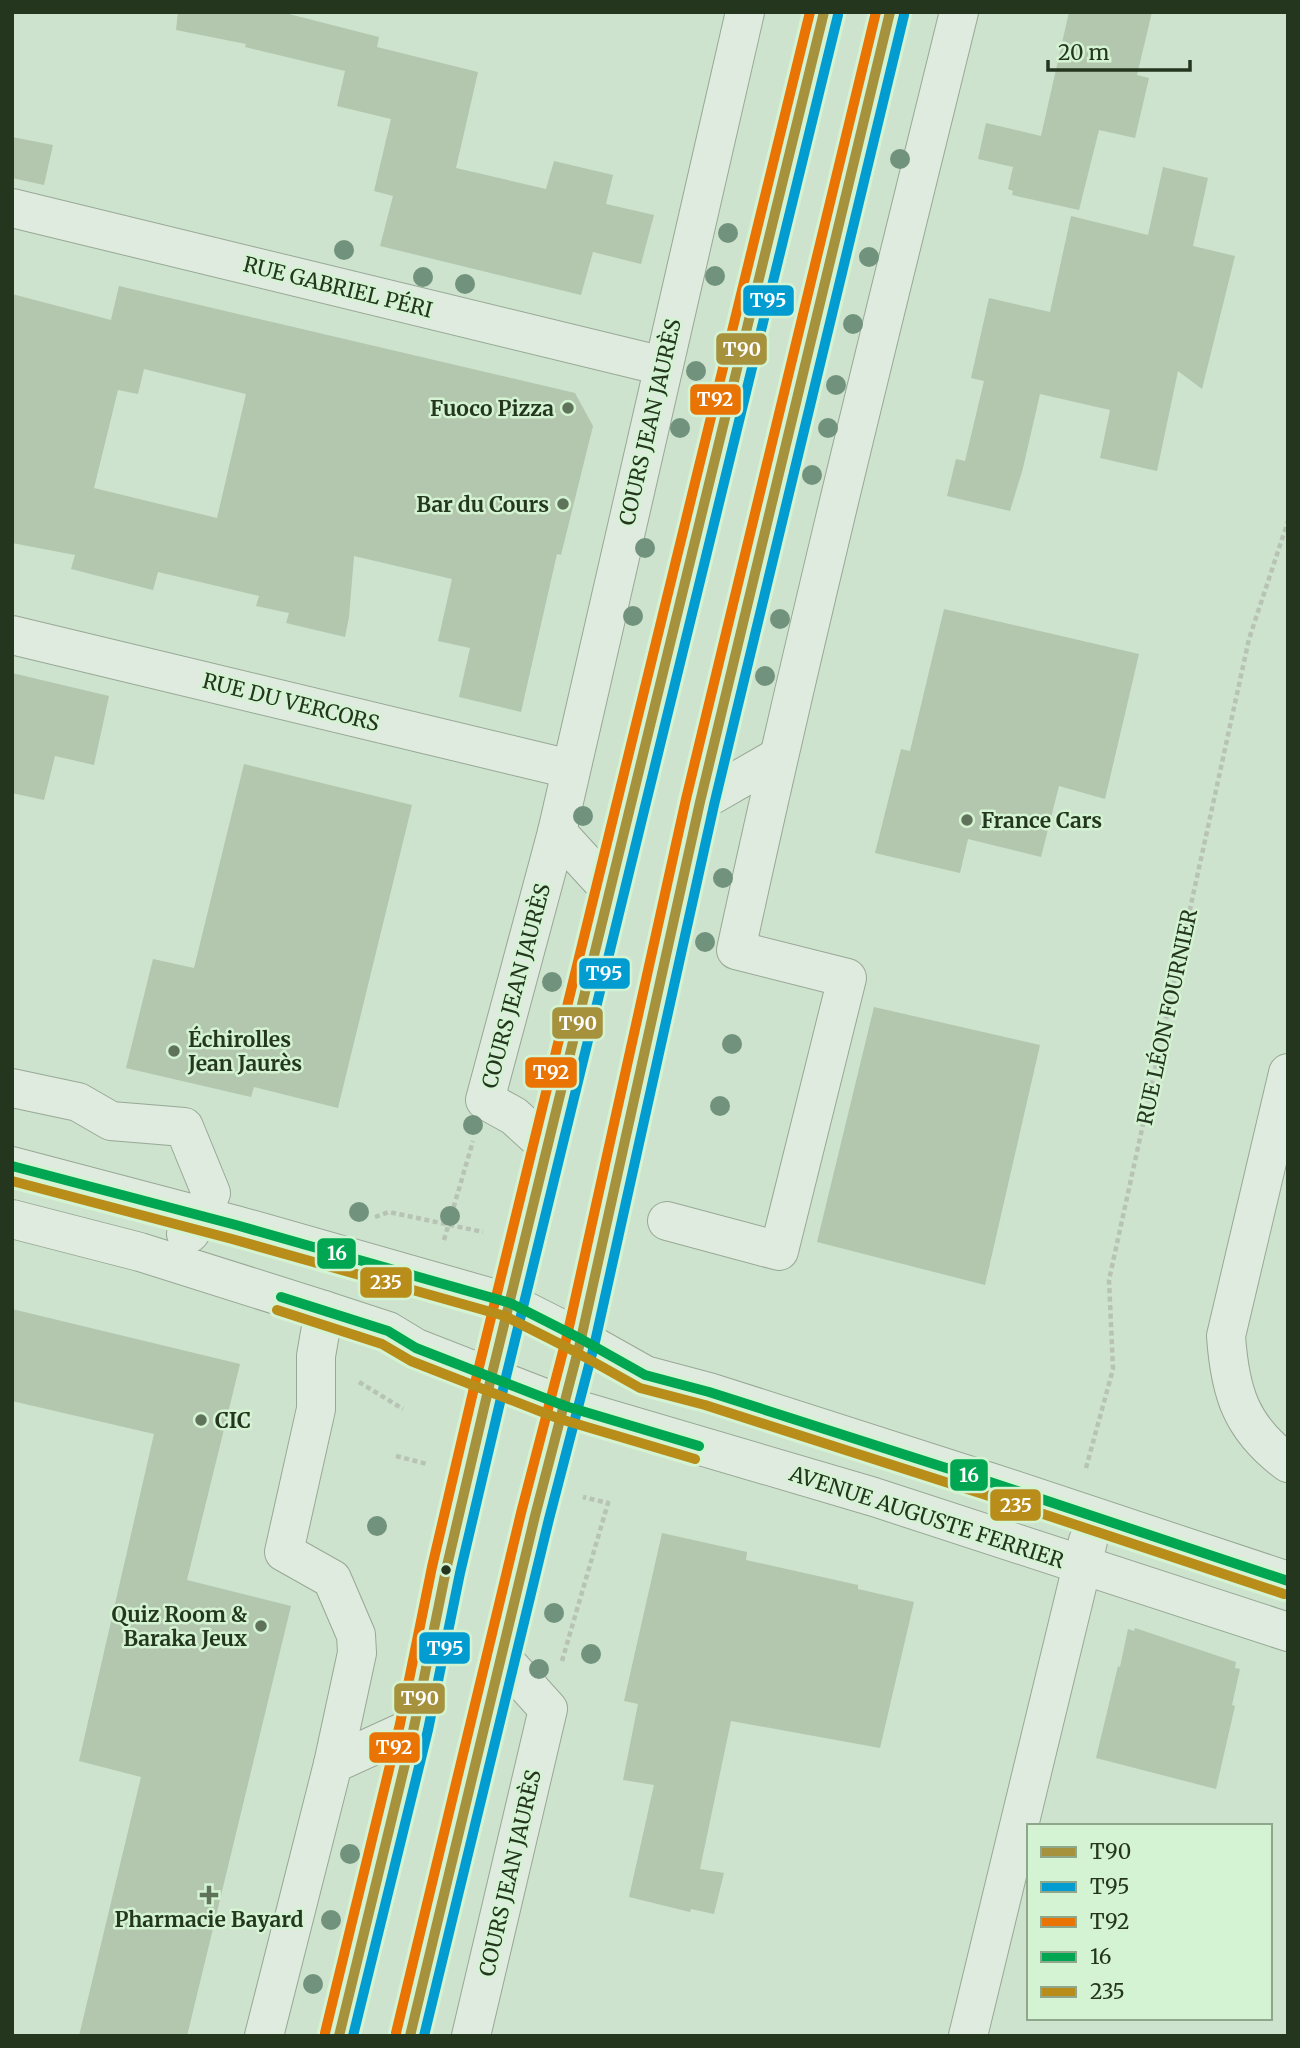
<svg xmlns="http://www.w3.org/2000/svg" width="1300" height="2048" font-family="Merriweather,serif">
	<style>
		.building { fill: #b3c6ae; fill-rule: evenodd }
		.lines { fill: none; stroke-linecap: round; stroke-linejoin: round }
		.minor-casing { stroke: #98a896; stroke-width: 40 }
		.major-casing { stroke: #7e8d7d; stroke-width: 40 }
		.path { stroke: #b6c3b5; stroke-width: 4.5; stroke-dasharray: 5 3.5; stroke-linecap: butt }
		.minor { stroke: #deebde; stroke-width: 38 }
		.major { stroke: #d0e2d0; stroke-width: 38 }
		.bus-1-casing { stroke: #d4f3d3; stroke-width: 16 }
		.bus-2-casing { stroke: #d4f3d3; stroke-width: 16 }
		.bus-3-casing { stroke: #d4f3d3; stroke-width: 16 }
		.bus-4-casing { stroke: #d4f3d3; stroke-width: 16 }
		.bus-5-casing { stroke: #d4f3d3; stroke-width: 16 }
		.bus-1 { stroke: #a6913d; stroke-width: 10 }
		.bus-2 { stroke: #029cd1; stroke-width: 10 }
		.bus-3 { stroke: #e97303; stroke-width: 10 }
		.bus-4 { stroke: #00a651; stroke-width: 10 }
		.bus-5 { stroke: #b88d1a; stroke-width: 10 }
		.tree { fill: #71937d }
		.poi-dot { fill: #5f735b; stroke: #d4f3d3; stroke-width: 2.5 }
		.bus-dot { fill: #24361e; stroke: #d4f3d3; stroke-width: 2.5 }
		.labels { text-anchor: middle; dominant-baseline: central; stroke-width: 5; stroke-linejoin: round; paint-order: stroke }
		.street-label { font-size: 21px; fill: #24361e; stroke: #d4f3d3 }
		.poi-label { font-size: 21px; font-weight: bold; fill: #24361e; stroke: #d4f3d3; text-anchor: end }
		.line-badge { stroke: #d4f3d3; stroke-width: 2.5 }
		.badge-label { font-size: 19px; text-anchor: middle; font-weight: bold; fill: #fff }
	</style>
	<rect width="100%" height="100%" fill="#cde3cd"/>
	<!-- building -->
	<g class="building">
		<path d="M178,12H281L379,37L377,47L478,72L456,168L546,189L554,161L613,175L606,204L654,215L641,264L593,252L581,295L380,246L393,196L374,191L391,119L337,106L345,71L245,47L246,44L176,30Z"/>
		<path d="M1069,12H1152L1137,75L1149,78L1135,138L1099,130L1079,210L1012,195L1013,191L1008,189L1013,167L978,159L986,123L1041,136Z"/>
		<path d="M12,137L53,145L44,185L12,178Z"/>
		<path d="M1163,167L1208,178L1193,246L1235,256L1202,389L1178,371L1157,471L1100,458L1110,410L1040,394L1023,468L1010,511L947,496L956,459L965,461L984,381L971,378L989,298L1050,312L1071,216L1148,235Z"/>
		<path d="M119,286L575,393L593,426L561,555L557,554L521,712L459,697L470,648L438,641L452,579L354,556L349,617L345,637L286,623L289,613L256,606L259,596L158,572L153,590L71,569L75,555L12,543V294L111,320ZM144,369L246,394L217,518L94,488L118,390L138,394Z"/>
		<path d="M944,609L1139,654L1105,799L1059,786L1041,857L968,839L960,873L875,853L901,749L910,751Z"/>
		<path d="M12,673L109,696L94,765L55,756L44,800L12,793Z"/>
		<path d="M244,764L412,805L338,1108L254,1087L251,1097L126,1068L153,959L194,968Z"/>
		<path d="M874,1007L1040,1045L985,1285L817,1242Z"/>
		<path d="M12,1309L240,1364L187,1580L291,1606L187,2036H79L141,1777L79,1761L154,1434L12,1401Z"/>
		<path d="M662,1533L747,1552L746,1560L858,1585V1589L914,1602L880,1748L731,1721L700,1869L724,1873L714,1914L691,1909L690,1912L629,1897L654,1785L623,1780L638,1704L624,1701Z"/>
		<path d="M1135,1628L1236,1662L1235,1668L1240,1669L1232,1705L1235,1706L1216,1789L1096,1758L1118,1666L1120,1667L1128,1629L1134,1631Z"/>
	</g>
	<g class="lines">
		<defs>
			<g id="minor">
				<path d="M12,208L663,366"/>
				<path d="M12,635L570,769"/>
				<path d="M700,802L778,757"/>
				<path d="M557,832L611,891"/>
				<path d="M1288,1073L1226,1336C1230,1393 1241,1428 1288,1463"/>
				<path d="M12,1088L78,1102L111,1121L184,1127L211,1193L202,1215L190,1233L186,1234"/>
				<path d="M548,1147L514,1116L485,1100L557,832L745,12"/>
				<path d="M12,1166L236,1225L510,1303L581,1339L645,1375L709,1392L990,1482L1288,1581"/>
				<path d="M12,1219L140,1252L324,1310L388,1331L416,1348L565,1406L874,1497L1288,1632"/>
				<path d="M667,1221L779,1251L847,978L736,950C804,636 882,324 959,12"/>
				<path d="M324,1310L316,1356V1409L284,1552L332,1579L356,1635L357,1653L333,1764"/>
				<path d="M264,2036L333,1764L414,1727"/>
				<path d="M471,2036L548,1709L501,1657"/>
				<path d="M968,2036L1088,1541"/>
			</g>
			<g id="major">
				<path d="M339,2036L414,1727L446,1570L491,1378L611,891L824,12"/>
				<path d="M410,2036L535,1516L565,1406L581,1339L700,802L890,12"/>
			</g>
		</defs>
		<!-- minor casing -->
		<use href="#minor" class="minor-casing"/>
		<!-- major casing -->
		<use href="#major" class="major-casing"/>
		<!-- path -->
		<g class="path">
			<path d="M375,1217L389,1212L483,1232"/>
			<path d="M444,1240L473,1141"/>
			<path d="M359,1382L403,1409"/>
			<path d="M396,1456L427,1464"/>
			<path d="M1086,1468L1113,1369L1109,1280L1249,639L1288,521"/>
			<path d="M562,1661L608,1503L583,1497"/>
		</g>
		<!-- minor -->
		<use href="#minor" class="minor"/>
		<!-- major -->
		<use href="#major" class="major"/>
		<defs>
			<g id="bus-1">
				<path d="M339,2036L414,1727L446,1570L491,1378L824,12"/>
				<path d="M410,2036L535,1516L581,1339L700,802L890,12"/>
			</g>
			<g id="bus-2">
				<path d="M353,2036L428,1730L460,1573L505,1381L838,15"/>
				<path d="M424,2036L549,1519L595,1342L714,805L904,15"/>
			</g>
			<g id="bus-3">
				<path d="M325,2033L400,1724L432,1567L477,1375L810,12"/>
				<path d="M396,2033L521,1513L567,1336L686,799L876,12"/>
			</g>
			<g id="bus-4">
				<path d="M12,1166L236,1225L510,1303L581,1339L645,1375L709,1392L990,1482L1288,1581"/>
				<path d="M281,1297L388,1331L416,1348L565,1406L699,1446"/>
			</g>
			<g id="bus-5">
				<path d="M12,1181L232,1239L505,1316L574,1351L640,1388L705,1405L986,1495L1284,1594"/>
				<path d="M277,1310L382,1344L411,1361L560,1419L695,1459"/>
			</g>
		</defs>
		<!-- bus-1 casing -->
		<use href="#bus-1" class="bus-1-casing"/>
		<!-- bus-2 casing -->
		<use href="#bus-2" class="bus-2-casing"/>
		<!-- bus-3 casing -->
		<use href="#bus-3" class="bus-3-casing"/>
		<!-- bus-4 casing -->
		<use href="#bus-4" class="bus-4-casing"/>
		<!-- bus-5 casing -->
		<use href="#bus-5" class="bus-5-casing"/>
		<!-- bus-1 -->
		<use href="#bus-1" class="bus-1"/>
		<!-- bus-2 -->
		<use href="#bus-2" class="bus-2"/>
		<!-- bus-3 -->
		<use href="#bus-3" class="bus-3"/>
		<!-- bus-4 -->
		<use href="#bus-4" class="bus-4"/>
		<!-- bus-5 -->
		<use href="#bus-5" class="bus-5"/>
	</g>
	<!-- trees -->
	<g class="tree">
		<circle cx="900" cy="159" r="10"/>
		<circle cx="728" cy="233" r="10"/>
		<circle cx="344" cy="250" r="10"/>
		<circle cx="869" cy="257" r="10"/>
		<circle cx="715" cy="276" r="10"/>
		<circle cx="423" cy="277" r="10"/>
		<circle cx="465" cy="284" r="10"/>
		<circle cx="853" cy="324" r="10"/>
		<circle cx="696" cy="371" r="10"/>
		<circle cx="836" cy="385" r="10"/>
		<circle cx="680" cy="428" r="10"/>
		<circle cx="828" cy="428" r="10"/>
		<circle cx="812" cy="475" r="10"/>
		<circle cx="645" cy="548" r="10"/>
		<circle cx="633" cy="616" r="10"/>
		<circle cx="780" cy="619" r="10"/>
		<circle cx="765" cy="676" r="10"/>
		<circle cx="583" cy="816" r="10"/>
		<circle cx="723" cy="878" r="10"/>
		<circle cx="705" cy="942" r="10"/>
		<circle cx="552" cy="982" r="10"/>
		<circle cx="732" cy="1044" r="10"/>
		<circle cx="720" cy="1106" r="10"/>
		<circle cx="473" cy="1125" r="10"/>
		<circle cx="359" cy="1212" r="10"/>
		<circle cx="450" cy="1216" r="10"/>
		<circle cx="377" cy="1526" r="10"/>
		<circle cx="554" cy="1613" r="10"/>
		<circle cx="591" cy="1654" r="10"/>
		<circle cx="539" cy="1669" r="10"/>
		<circle cx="350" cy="1854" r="10"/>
		<circle cx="331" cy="1920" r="10"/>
		<circle cx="313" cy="1984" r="10"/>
	</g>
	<!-- markers -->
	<g class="poi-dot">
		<circle cx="568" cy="408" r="7"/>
		<circle cx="563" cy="504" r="7"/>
		<circle cx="967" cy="820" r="7"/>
		<circle cx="174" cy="1051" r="7"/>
		<circle cx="201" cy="1420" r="7"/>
		<circle cx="261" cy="1626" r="7"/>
		<path d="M205.5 1884.5h7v7h7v7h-7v7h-7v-7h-7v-7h7z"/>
	</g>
	<circle class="bus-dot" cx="446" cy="1570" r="6"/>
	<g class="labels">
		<!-- street labels -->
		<g class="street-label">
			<text transform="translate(338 287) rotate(14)">RUE GABRIEL PÉRI</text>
			<text transform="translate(650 422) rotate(-77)">COURS JEAN JAURÈS</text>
			<text transform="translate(291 702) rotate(14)">RUE DU VERCORS</text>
			<text transform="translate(516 986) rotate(-75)">COURS JEAN JAURÈS</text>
			<text transform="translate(1167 1017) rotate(-78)">RUE LÉON FOURNIER</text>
			<text transform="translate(927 1517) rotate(18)">AVENUE AUGUSTE FERRIER</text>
			<text transform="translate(510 1873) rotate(-77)">COURS JEAN JAURÈS</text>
		</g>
		<!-- poi labels -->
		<g class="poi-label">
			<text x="554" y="408">Fuoco Pizza</text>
			<text x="549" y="504">Bar du Cours</text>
			<text x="981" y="820" text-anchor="start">France Cars</text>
			<text x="188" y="1039" text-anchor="start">Échirolles<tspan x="188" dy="24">Jean Jaurès</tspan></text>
			<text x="215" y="1420" text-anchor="start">CIC</text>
			<text x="247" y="1614">Quiz Room &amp;<tspan x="247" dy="24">Baraka Jeux</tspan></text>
			<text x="209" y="1919" text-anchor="middle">Pharmacie Bayard</text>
		</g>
	</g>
	<g class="line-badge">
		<rect x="742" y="284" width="53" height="33" rx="7" fill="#029cd1"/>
		<rect x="715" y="332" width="53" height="34" rx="7" fill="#a6913d"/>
		<rect x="689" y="383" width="53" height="33" rx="7" fill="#e97303"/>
		<rect x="578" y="957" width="53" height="33" rx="7" fill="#029cd1"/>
		<rect x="551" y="1006" width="53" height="34" rx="7" fill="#a6913d"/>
		<rect x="524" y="1056" width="54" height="33" rx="7" fill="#e97303"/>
		<rect x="316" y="1237" width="41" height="33" rx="7" fill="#00a651"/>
		<rect x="359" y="1266" width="54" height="33" rx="7" fill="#b88d1a"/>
		<rect x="949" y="1458" width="40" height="34" rx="7" fill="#00a651"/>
		<rect x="989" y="1488" width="53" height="34" rx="7" fill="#b88d1a"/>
		<rect x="418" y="1631" width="53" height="34" rx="7" fill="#029cd1"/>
		<rect x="393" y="1682" width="53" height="33" rx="7" fill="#a6913d"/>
		<rect x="368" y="1731" width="53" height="33" rx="7" fill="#e97303"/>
	</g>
	<g class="badge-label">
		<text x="768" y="307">T95</text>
		<text x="742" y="356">T90</text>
		<text x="715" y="406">T92</text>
		<text x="604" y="980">T95</text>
		<text x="578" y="1030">T90</text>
		<text x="551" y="1079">T92</text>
		<text x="337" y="1260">16</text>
		<text x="386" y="1289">235</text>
		<text x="969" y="1482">16</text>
		<text x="1016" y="1512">235</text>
		<text x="445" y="1655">T95</text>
		<text x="420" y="1705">T90</text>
		<text x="394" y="1754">T92</text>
	</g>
	<!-- border -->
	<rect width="1300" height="2048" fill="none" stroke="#24361e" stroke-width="28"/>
	<!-- legend -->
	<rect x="1027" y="1824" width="245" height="196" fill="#d4f3d3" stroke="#8ea78b" stroke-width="2"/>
	<rect x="1041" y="1847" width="35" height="10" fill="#a6913d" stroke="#8ea78b" stroke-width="2"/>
	<text x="1090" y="1859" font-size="21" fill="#24361e">T90</text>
	<rect x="1041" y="1882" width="35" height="10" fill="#029cd1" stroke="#8ea78b" stroke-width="2"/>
	<text x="1090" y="1894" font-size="21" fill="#24361e">T95</text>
	<rect x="1041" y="1917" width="35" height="10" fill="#e97303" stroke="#8ea78b" stroke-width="2"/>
	<text x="1090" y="1929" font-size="21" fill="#24361e">T92</text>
	<rect x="1041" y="1952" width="35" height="10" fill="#00a651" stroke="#8ea78b" stroke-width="2"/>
	<text x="1090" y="1964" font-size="21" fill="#24361e">16</text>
	<rect x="1041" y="1987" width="35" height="10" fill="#b88d1a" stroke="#8ea78b" stroke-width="2"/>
	<text x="1090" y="1999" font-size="21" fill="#24361e">235</text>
	<!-- scale -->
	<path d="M1048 60v10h142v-10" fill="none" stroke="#24361e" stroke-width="3.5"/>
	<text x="1058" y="60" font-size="21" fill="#24361e" stroke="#d4f3d3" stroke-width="5" paint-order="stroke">20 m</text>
</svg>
